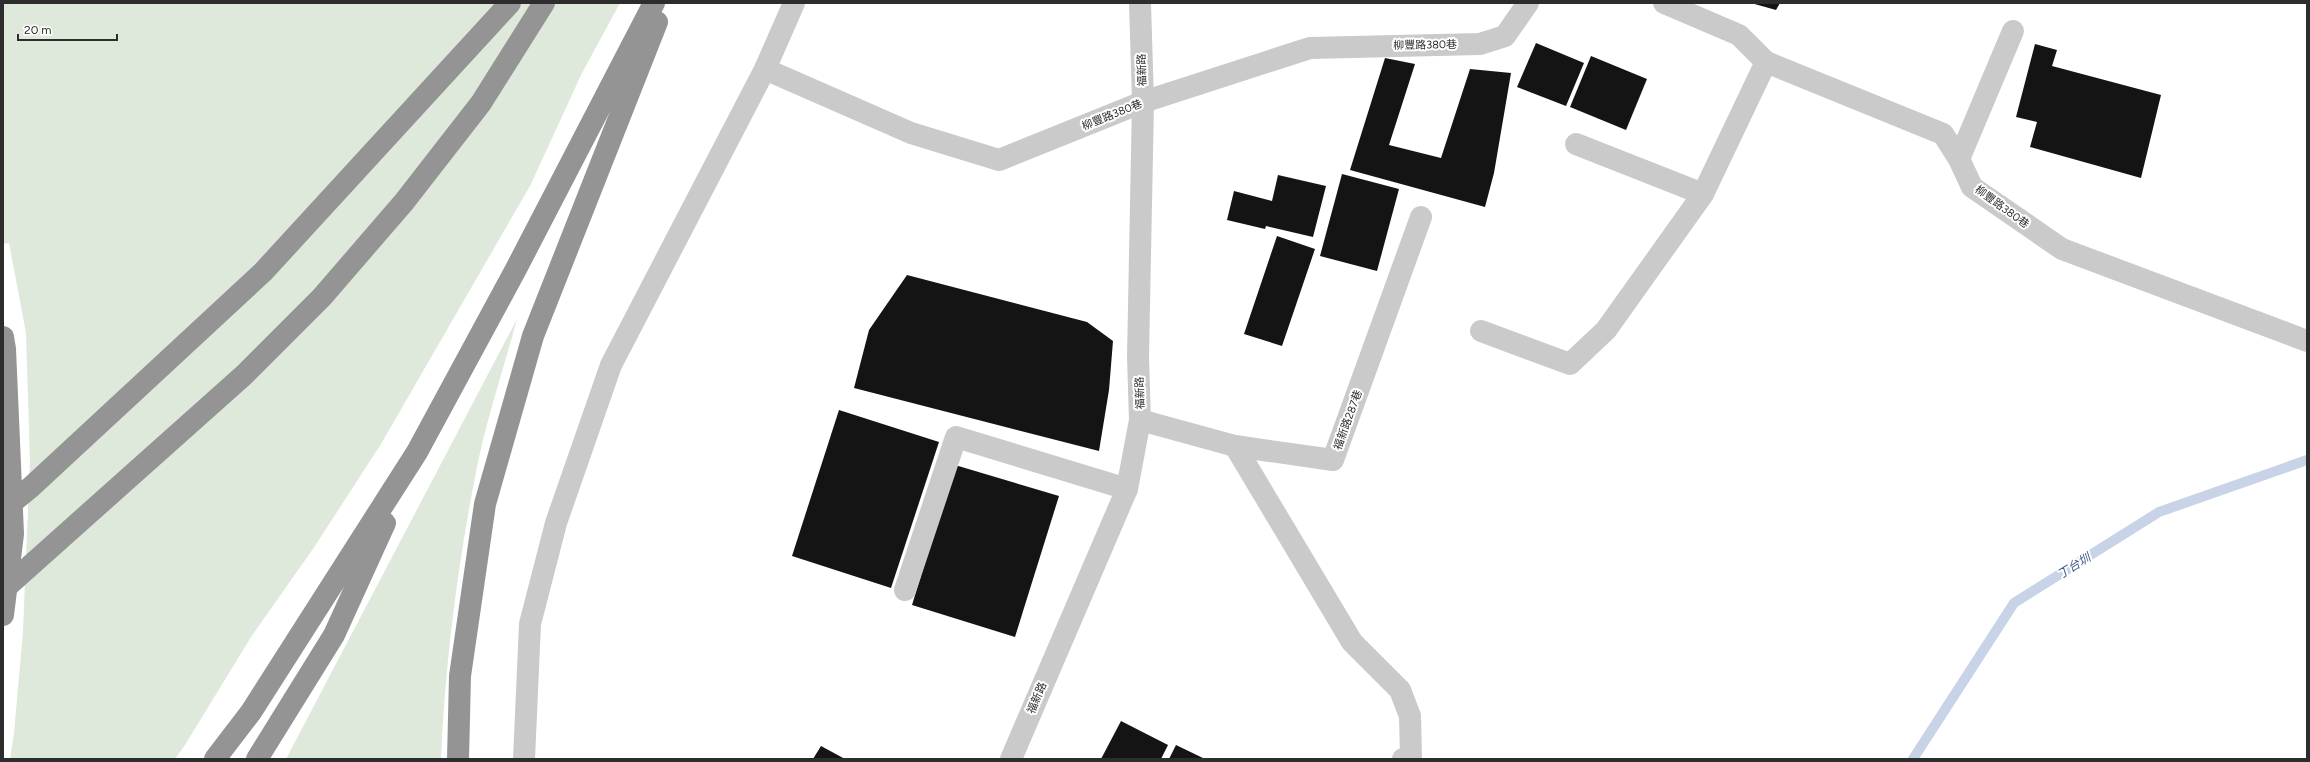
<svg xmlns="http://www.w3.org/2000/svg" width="2310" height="762" font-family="Figtree,'Noto Sans TC',sans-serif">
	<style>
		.green { fill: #dfe9db }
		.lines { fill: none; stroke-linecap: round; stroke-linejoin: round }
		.stream { stroke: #c8d3e8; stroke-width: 10 }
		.building { fill: #141414 }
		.minor { stroke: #cacaca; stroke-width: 22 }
		.motorway { stroke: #949494; stroke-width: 22 }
		.motorway-bridge { stroke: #949494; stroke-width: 22 }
		.labels { text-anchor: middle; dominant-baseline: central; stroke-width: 4; stroke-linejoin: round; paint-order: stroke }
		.street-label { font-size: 11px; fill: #2d2d2d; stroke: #fff }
		.water-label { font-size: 12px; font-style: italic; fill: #425a88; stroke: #fff }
	</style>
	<rect width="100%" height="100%" fill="#fff"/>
	<!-- green -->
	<g class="green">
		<path d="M3,3H620L582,73L530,186L381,444L315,546L251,637L185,745L175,759H10L14,733L23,631L30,461L26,333L9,243L3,244Z"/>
		<path d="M517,319C503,371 485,424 475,477C457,570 445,665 441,759H286Z"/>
	</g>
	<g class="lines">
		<!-- stream -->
		<path class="stream" d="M1913,759L2014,603L2159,512L2307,460"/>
	</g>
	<!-- building -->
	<g class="building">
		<path d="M1751,3H1780L1776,10Z"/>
		<path d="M1536,43L1584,63L1566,106L1517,87Z"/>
		<path d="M2035,44L2057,50L2052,66L2161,95L2141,178L2030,147L2037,122L2016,117Z"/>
		<path d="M1591,56L1647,79L1626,130L1570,107Z"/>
		<path d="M1385,58L1415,64L1389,145L1441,158L1470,69L1511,73L1494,173L1485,207L1350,170Z"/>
		<path d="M1342,174L1399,189L1377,271L1320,256Z"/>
		<path d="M1278,175L1326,186L1313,237L1266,226L1265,229L1227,220L1234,191L1272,201Z"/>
		<path d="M1277,236L1315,249L1282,346L1244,334Z"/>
		<path d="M907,275L1087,322L1113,341L1109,390L1099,451L854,388L869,330Z"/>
		<path d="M839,410L939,442L891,588L792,556Z"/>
		<path d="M955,465L1059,496L1015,637L912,605Z"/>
		<path d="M1121,721L1168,745L1161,759H1101Z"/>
		<path d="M1176,745L1205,759H1169Z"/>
		<path d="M821,746L845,759H813Z"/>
	</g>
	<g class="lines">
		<!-- minor -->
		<g class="minor">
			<path d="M794,3L765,69L911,133L999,160L1143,102L1310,48L1480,44L1505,36L1528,3"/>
			<path d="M1664,3L1739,35L1766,62L1943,134L1959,159L1972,187L2062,249L2307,341"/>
			<path d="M1576,144L1703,194"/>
			<path d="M1959,159L2013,31"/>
			<path d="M1481,331L1570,364L1606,330L1703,194L1766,62"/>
			<path d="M1140,420L1235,446L1333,460L1421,217"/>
			<path d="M1235,446L1352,642L1400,690L1410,716L1411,756L1403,759"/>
			<path d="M905,590L956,437L1127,489"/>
			<path d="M524,759L530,624L556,523L611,365L765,69"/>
			<path d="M1011,759L1127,489L1140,420L1138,357L1143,102L1140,3"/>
		</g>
		<!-- motorway -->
		<g class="motorway">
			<path d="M3,337L5,349L13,534L3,615"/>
			<path d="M215,759L251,712L417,452L516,269L654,3"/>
			<path d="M257,759L334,635L385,523"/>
			<path d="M458,759L460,676L485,504L533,336L657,22"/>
		</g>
		<!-- motorway-bridge -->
		<g class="motorway-bridge">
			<path d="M3,510L31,487L263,272L510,3"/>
			<path d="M3,590L244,375L322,297L404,202L481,103L544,3"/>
		</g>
	</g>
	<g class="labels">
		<!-- street labels -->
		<g class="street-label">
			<text transform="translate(1425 45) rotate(-1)">柳豐路380巷</text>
			<text transform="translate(1142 70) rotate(-92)">福新路</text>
			<text transform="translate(1112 115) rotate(-22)">柳豐路380巷</text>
			<text transform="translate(2002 207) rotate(36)">柳豐路380巷</text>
			<text transform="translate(1140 393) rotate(-92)">福新路</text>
			<text transform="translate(1348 420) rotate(-70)">福新路287巷</text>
			<text transform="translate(1037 698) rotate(-67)">福新路</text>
		</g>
		<!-- water labels -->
		<g class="water-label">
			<text transform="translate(2074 566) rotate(-32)">丁台圳</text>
		</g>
	</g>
	<!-- border -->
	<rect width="2310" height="762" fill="none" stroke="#2d2d2d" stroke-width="8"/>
	<!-- scale -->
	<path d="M18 34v6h99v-6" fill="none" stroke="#2d2d2d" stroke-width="2"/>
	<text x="24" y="34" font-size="12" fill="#2d2d2d" stroke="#ffffff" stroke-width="3" paint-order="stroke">20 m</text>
</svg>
